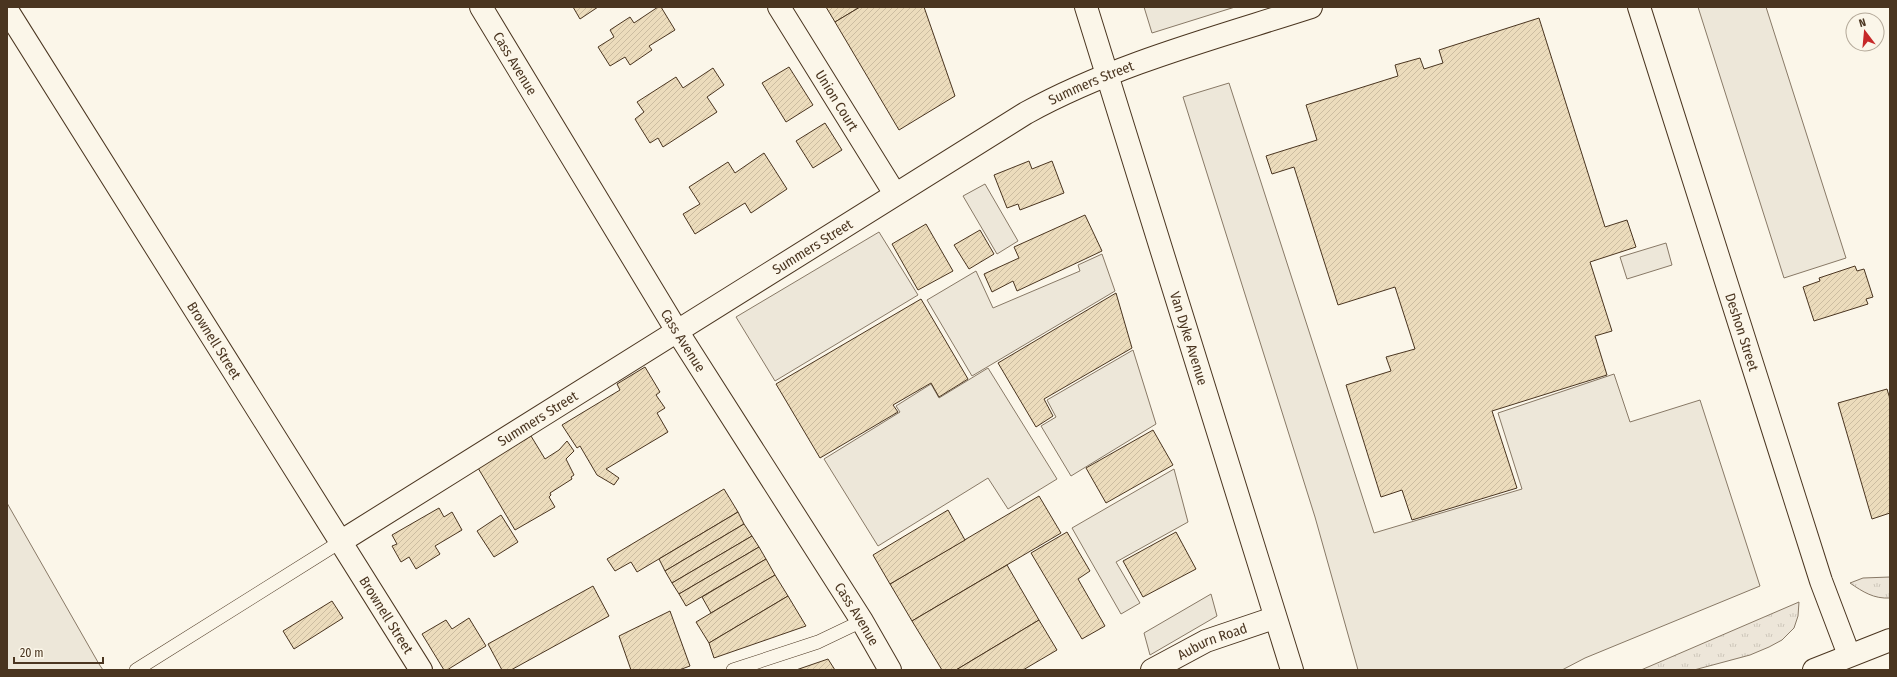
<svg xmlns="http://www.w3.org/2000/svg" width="1897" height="677" font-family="'Fira Sans Condensed',sans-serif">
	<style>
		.grass { fill: url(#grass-tufts); stroke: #887966 }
		.parking { fill: #ede7d9; stroke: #887966 }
		.building { fill: url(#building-hatch); stroke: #4a3520 }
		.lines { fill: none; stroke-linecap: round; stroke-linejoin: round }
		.service-casing { stroke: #4a3520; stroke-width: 14 }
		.minor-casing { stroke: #4a3520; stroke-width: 24 }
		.tertiary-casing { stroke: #4a3520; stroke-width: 24 }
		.secondary-casing { stroke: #4a3520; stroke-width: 24 }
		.trunk-casing { stroke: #4a3520; stroke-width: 24 }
		.service { stroke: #fbf6e9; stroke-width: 13 }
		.minor { stroke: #fbf6e9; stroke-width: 22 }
		.tertiary { stroke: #fbf6e9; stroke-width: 22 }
		.secondary { stroke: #fbf6e9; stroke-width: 22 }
		.trunk { stroke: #fbf6e9; stroke-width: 22 }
		.labels { text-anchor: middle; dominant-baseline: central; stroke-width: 3; stroke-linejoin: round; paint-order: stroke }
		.street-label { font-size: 14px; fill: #4a3520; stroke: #fbf6e9 }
	</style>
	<defs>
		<pattern id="grass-tufts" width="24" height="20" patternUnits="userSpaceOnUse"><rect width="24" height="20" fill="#ede6d9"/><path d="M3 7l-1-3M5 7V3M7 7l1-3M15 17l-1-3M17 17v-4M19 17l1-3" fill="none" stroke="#cdc6ba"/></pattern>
		<pattern id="building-hatch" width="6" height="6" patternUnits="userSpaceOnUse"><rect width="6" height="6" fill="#ecdcbc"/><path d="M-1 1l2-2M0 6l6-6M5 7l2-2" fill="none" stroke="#ccbda1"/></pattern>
	</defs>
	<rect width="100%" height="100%" fill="#fbf6e9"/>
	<!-- grass -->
	<g class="grass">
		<path d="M1890,577V598C1874,599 1863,592 1850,583L1863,578Z"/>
		<path d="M1799,602L1798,616L1794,628L1782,640L1769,647L1750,655L1694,670H1641Z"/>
	</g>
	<!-- parking -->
	<g class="parking">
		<path d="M1144,7H1235L1152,33Z"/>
		<path d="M1698,7H1766L1846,258L1784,278Z"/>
		<path d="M1229,83L1374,533L1522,489L1498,413L1614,374L1630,422L1700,400L1760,586L1585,658L1562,670H1358L1315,517L1183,97Z"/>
		<path d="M985,184L1018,241L997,254L963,196Z"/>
		<path d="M879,232L918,295L775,381L736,317Z"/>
		<path d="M1666,243L1672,265L1627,279L1620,257Z"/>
		<path d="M1102,254L1115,291L972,376L927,300L976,271L993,308L1080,271L1078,265Z"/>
		<path d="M1133,350L1156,424L1071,476L1041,426L1056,417L1047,400Z"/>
		<path d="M988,368L1057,479L1008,509L988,478L878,546L824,459L900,412L896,406L931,384L939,398Z"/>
		<path d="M1174,469L1188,522L1116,562L1140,603L1121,614L1072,528Z"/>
		<path d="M7,503L99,664L103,670H7Z"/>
		<path d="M1211,594L1217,616L1150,655L1144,633Z"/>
	</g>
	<!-- building -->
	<g class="building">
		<path d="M573,7H598L580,19Z"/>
		<path d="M658,7H661L675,30L649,46L652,50L630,65L625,57L610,66L598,47L614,37L610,30L630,17L634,23Z"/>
		<path d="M826,7H860L835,22Z"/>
		<path d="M860,7H924L955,96L899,130L835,22Z"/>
		<path d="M1539,18L1605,227L1627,220L1636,247L1590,262L1612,331L1595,336L1607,375L1492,411L1517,488L1412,520L1402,490L1381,497L1346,385L1391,371L1386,357L1415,349L1395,287L1338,305L1294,167L1272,174L1266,156L1317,140L1306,105L1398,76L1395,65L1420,58L1424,69L1443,63L1439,50Z"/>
		<path d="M789,67L813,105L786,122L762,83Z"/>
		<path d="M713,68L724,85L707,97L717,112L663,147L658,138L650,143L635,119L644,112L637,102L676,77L683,88Z"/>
		<path d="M825,123L842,150L813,168L796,141Z"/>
		<path d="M764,153L787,189L751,213L745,203L695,234L683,214L700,204L689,187L728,162L735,173Z"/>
		<path d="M1029,161L1032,169L1052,161L1064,193L1020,210L1018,204L1007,208L994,175Z"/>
		<path d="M1085,215L1102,251L1017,291L1013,281L992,292L984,274L1019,258L1014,247Z"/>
		<path d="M926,224L953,271L918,290L892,244Z"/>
		<path d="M980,230L994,254L969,269L954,245Z"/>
		<path d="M1855,266L1857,271L1864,269L1873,297L1866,299L1868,304L1814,321L1803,287L1820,281L1819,278Z"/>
		<path d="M1116,293L1132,348L1044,399L1053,416L1036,427L998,363Z"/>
		<path d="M921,299L968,379L939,397L931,383L893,405L898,412L820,458L776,384Z"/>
		<path d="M645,367L660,392L656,395L665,408L657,413L668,432L606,469L619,478L614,485L597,475L580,446L577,448L562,425L620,390L617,384Z"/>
		<path d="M1887,389L1890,399V513L1872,519L1838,403Z"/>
		<path d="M1153,430L1173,465L1106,503L1086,468Z"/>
		<path d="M531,436L545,459L559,450L567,441L574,451L566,459L574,475L571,477L572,479L550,493L551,495L549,497L555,507L515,530L478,468Z"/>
		<path d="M724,489L738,512L637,572L631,562L615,571L607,559Z"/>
		<path d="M1039,496L1061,533L912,621L890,584Z"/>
		<path d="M439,508L444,517L452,512L462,530L435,546L440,554L416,569L409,557L401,562L392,546L397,544L392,535Z"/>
		<path d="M948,510L965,540L890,584L873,555Z"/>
		<path d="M738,512L744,524L665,571L659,559Z"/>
		<path d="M501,515L518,542L494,557L477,531Z"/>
		<path d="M744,524L752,536L672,583L665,571Z"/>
		<path d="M1067,532L1090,571L1078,579L1105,626L1082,639L1031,553Z"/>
		<path d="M1176,532L1196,569L1143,597L1123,561Z"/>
		<path d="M752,536L759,547L679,594L672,583Z"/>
		<path d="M759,547L766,559L686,606L679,594Z"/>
		<path d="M766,559L775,575L711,613L702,597Z"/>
		<path d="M1007,565L1039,620L956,670H942L912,621Z"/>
		<path d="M775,575L788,596L709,643L696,622Z"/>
		<path d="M593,586L609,616L511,670H502L488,644Z"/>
		<path d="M788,596L806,626L714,658L709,643Z"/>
		<path d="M332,601L343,618L294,649L283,631Z"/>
		<path d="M670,611L690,666L679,670H631L619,636Z"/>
		<path d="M469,618L486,646L447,670H444L422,634L446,620L452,629Z"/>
		<path d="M1039,620L1057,650L1023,670H956Z"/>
		<path d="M828,659L835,670H796Z"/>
	</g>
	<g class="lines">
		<defs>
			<g id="service">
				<path d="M136,670L340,542"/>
				<path d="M733,670L818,642L862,621"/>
			</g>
			<g id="minor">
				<path id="s1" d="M779,7L895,194"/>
				<path id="s2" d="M1639,7L1821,581L1849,655"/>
				<path id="s3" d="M7,10L421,670"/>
				<path id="s4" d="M340,542L1026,113C1115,64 1215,38 1311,7"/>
			</g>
			<g id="tertiary">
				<path id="s5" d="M481,7L677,331L862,621L890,670"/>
				<path id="s6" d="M1152,670L1206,641L1274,618"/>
			</g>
			<g id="secondary">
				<path id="s7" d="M1086,7L1292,670"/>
			</g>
			<path id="trunk" d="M1814,670L1890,640"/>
		</defs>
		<!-- service casing -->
		<use href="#service" class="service-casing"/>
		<!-- minor casing -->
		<use href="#minor" class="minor-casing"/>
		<!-- tertiary casing -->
		<use href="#tertiary" class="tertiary-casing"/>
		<!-- secondary casing -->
		<use href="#secondary" class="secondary-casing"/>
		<!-- trunk casing -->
		<use href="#trunk" class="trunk-casing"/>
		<!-- service -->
		<use href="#service" class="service"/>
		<!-- minor -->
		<use href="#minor" class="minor"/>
		<!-- tertiary -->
		<use href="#tertiary" class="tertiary"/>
		<!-- secondary -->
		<use href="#secondary" class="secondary"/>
		<!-- trunk -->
		<use href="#trunk" class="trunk"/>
	</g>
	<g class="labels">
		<!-- street labels -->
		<g class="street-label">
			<text stroke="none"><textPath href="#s5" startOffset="66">Cass Avenue</textPath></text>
			<text stroke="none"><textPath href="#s4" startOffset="881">Summers Street</textPath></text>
			<text stroke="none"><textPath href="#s1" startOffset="110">Union Court</textPath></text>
			<text stroke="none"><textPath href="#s4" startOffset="557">Summers Street</textPath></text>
			<text stroke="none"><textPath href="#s2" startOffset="341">Deshon Street</textPath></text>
			<text stroke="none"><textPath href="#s7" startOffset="347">Van Dyke Avenue</textPath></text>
			<text stroke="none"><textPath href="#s3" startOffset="390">Brownell Street</textPath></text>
			<text stroke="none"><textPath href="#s5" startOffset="390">Cass Avenue</textPath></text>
			<text stroke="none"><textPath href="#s4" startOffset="233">Summers Street</textPath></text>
			<text stroke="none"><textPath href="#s5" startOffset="714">Cass Avenue</textPath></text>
			<text stroke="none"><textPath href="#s3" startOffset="714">Brownell Street</textPath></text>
			<text stroke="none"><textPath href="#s6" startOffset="67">Auburn Road</textPath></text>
		</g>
	</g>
	<!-- border -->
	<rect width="1897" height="677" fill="none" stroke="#4a3520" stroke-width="16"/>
	<!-- north arrow -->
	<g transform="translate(1865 32) rotate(344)"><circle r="19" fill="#fbf6e9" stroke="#b4a999"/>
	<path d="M0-3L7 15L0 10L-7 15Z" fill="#c62828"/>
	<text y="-6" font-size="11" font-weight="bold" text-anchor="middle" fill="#4a3520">N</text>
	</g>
	<!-- scale -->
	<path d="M14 657v6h89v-6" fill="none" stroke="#4a3520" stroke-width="2"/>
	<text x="20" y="657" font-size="12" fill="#4a3520" stroke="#fbf6e9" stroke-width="3" paint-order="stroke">20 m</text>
</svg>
